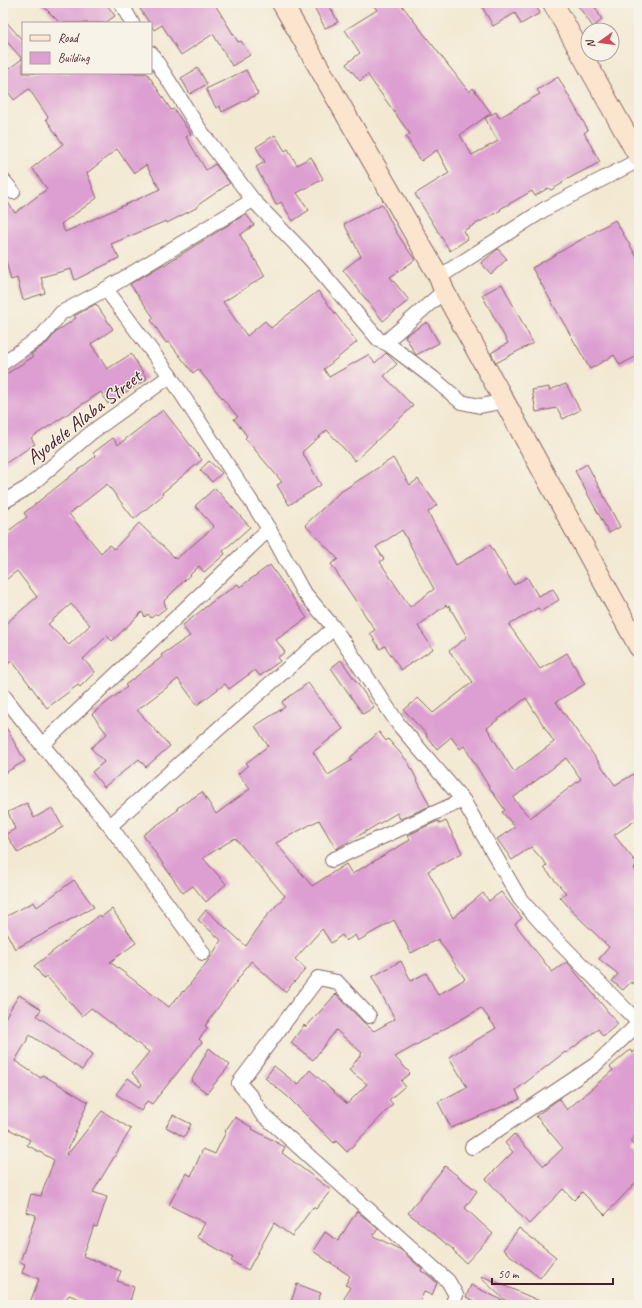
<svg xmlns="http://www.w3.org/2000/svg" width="642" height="1308" font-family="Caveat,sans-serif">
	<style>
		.building { fill: #dd9fd1; fill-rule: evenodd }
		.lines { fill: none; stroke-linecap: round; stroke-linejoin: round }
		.street-casing { stroke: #856666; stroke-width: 16 }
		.secondary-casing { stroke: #856666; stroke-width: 22 }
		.street { stroke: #fff; stroke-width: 14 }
		.secondary { stroke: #fbe5cf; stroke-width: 20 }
		.labels { text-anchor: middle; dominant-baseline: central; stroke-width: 3; stroke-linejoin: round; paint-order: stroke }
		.street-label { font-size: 20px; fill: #4a1f2b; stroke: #f7f3e8 }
	</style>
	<rect width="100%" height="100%" fill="#f7f3e8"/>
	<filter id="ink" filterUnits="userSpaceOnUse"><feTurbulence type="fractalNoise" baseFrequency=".025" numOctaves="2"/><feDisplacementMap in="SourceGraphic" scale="8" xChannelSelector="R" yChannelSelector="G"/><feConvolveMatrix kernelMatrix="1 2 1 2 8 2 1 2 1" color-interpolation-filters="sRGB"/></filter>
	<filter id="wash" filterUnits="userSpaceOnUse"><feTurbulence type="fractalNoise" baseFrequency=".012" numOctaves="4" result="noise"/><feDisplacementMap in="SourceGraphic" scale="16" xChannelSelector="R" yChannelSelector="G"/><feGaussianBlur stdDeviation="0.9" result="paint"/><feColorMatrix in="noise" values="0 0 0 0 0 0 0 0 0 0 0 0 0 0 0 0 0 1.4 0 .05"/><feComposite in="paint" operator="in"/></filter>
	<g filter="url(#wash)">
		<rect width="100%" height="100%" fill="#f3e9d3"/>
		<g id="blocks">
			<!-- building -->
			<g class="building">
				<path d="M40,3H106L115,16L105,23H60Z"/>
				<path d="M148,3H214L238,42L241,41L250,55L232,66L213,34L181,55L162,25L154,30L140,9Z"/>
				<path d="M312,3H328L338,22L325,28Z"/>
				<path d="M372,3H400L469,92L473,88L491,113L460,135L472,155L498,141L485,118L496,112L499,118L540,94L537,90L558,77L588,130L584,133L600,162L562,182L563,183L551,190L548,188L535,196L532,191L500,209L501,210L463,231L468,239L450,251L415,194L449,173L437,150L421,161L406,137L410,134L367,74L360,81L346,64L360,53L345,30L377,10Z"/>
				<path d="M480,3H534L540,13L521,24L515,13L493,26Z"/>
				<path d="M576,3H593L602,20L593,27Z"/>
				<path d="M3,18L23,41V73H147L171,110L174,109L191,134L186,137L206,170L215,164L230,183L198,205V207L167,223L166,221L111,244L119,258L75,280L71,269L41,277L45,293L23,300L17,278L11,280L6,261L3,262V195L15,213L47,189L32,168L63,144L46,119L48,117L29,89L14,100L3,85V73L22,59L3,37ZM117,149L134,173L146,165L160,189L65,232L61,224L97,198L87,173Z"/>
				<path d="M198,68L207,84L190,94L181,78Z"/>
				<path d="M246,70L258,94L222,112L220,106L216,108L206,89Z"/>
				<path d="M275,135L285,151L288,149L297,165L311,157L323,179L297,193L309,210L293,221L281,202L276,205L256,167L265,162L256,147Z"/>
				<path d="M382,204L396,232L415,260L390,277L409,300L383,321L343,270L361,256L344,224Z"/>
				<path d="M246,214L254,225L240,235L265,276L223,302L247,336L265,321L271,328L318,291L357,342L324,369L329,377L368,355L375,363L386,353L397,364L384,376L413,406L355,461L327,430L302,452L321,485L289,505L277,485L282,482L245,438L247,436L234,419L238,417L198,369L193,373L169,342L166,343L151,320L154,318L130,284L164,264V265Z"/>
				<path d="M615,220L639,261V355L620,365L614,355L590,369L532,268Z"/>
				<path d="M498,249L507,259L491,274L481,263Z"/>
				<path d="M502,284L533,343L496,363L491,353L508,343L482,295Z"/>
				<path d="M96,304L113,329L91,344L107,369L131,354L147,379L108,404L101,392L31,438L35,444L3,465V376L33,357L31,354L47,343L56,332L76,318L74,316Z"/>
				<path d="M427,322L439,343L416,355L405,336Z"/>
				<path d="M566,384L580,410L563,419L557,408L536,412L532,390L549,387V390Z"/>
				<path d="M163,410L202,460L162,493L163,495L134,519L107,484L69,514L101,553L109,545L114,549L139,523L176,559L214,527L195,506L215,488L250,527L223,551L225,554L204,572L199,566L164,601L166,608L157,615L156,614L151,618L148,614L145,617L142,612L112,641L107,636L83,659L95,672L80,687L78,685L47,708L12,661L3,667V626L37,597L17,571L3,582V535L27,517L24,513L96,456L93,453L113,438L118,445ZM71,604L90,625L69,645L48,624Z"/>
				<path d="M393,458L410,485L418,479L437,505L428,512L456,565L490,545L514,585L527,577L538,596L553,589L559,600L541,611L538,608L509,625L540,669L567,653L585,684L556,702L615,785L639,771V818L614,835L638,865L634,869L639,875V987L631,982L623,990L612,981L618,974L599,959L609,947L576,915L560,897L566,893L544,868L547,865L531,847L512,860L497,839L515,827L502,812L505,810L491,790L464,746L460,749L451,737L437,749L426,736L427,735L404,710L418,698L433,713L473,682L449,651L467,637L449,606L447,607L446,605L418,626L433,649L401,670L385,646L380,649L370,633L375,630L331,564L338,559L305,525L339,493ZM402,530L434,589L410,607L380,562L384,559L376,547ZM526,698L554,742L514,772L487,728ZM566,758L581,779L530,818L513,798Z"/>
				<path d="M209,461L222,473L212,482L200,470Z"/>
				<path d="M587,464L620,527L609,533L575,471Z"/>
				<path d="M270,565L307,618L276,640L285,652L277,658L280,661L260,676L255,670L229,689L225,684L197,705L178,679L137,710L170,746L146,767L139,759L104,787L92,772L104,762L91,748L107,734L92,714L127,687L125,685L162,657L161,655L190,636L182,626L212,602L238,584L240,587Z"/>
				<path d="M341,660L374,707L363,714L331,668Z"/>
				<path d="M308,683L343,729L313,752L328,775L352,760L350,758L379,732L386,741L388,739L408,762L430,806L400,819L397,813L336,849L319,820L276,843L312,886L346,864L352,874L410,840L408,835L438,821L440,824L446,821L462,853L428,871L453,918L483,893L489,901L501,892L522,918L515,924L552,972L567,962L618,1024L603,1036L598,1029L566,1053L565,1052L516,1090L520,1099L451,1128L438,1102L467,1087L449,1057L496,1028L481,1008L395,1057L410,1073L401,1081L405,1086L389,1100L393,1104L347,1152L336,1141L334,1143L287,1096L265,1078L274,1066L298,1085L310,1070L347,1104L367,1084L349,1070L362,1053L336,1030L313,1060L291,1043L304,1025L306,1027L336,994L363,1022L374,1031L395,1019L372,977L401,961L411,981L426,973L438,995L465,979L438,939L411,953L394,920L358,941L355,935L346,941L342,935L331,943L322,929L295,959L306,969L285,992L251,961L205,1026L208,1028L199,1039L202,1042L152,1104L147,1101L141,1111L116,1094L128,1078L140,1087L142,1084L132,1073L149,1052L91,1008L82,1016L47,977L44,979L34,966L100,915L101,917L112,909L136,943L110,962L169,1007L183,991L184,992L211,957L221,940L198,920L206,910L246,946L264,919L285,896L235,838L203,858L226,884L206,902L193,886L183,893L143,835L178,810L177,808L202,792L216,814L250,789L238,774L248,765L246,763L268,746L255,726L285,707L282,702Z"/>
				<path d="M3,722L25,761L3,774Z"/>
				<path d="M27,803L34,818L52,808L63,827L18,853L6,834L15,829L8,812Z"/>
				<path d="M74,880L94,907L15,949L3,926V918L34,902L37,907Z"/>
				<path d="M19,995L41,1009L37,1016L93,1054L82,1070L30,1035L15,1061L41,1078L43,1075L88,1102L66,1154L67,1155L102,1111L131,1129L93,1192L107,1197L97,1227L94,1226L83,1256L121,1271L117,1281L134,1287L129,1305H95L69,1295L62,1305H29L39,1279L22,1273L25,1264L20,1262L36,1215L26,1212L31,1194L41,1196L54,1160L27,1145L30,1140L3,1126V1021Z"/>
				<path d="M639,1046V1132L630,1141L639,1151V1179L605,1215L582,1192L574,1200L563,1189L529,1224L486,1179L513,1152L505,1143L514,1134L544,1166L563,1148L536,1116L559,1099L567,1110L613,1070L610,1067L630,1050L633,1053Z"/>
				<path d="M209,1048L230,1065L207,1093L191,1081Z"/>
				<path d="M173,1115L191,1124L184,1137L166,1127Z"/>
				<path d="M235,1117L253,1128L252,1129L285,1147L282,1153L331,1190L316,1209L313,1207L292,1236L274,1223L248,1270L231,1261L233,1258L197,1237L205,1223L169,1205L186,1173L191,1176L203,1149L215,1154L226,1132L225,1131Z"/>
				<path d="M445,1166L477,1191L465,1208L493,1234L466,1263L453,1251L454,1250L408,1213Z"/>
				<path d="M357,1211L378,1229L373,1236L401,1250L422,1269L421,1271L427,1274L437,1283L432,1295L424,1292L418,1305H341L350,1287L345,1285L350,1276L313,1251L325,1232L338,1241Z"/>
				<path d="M519,1228L556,1257L540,1278L503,1250Z"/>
				<path d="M482,1276L549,1305H474L475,1301L466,1297L471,1285L508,1303L481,1278Z"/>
				<path d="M297,1284L321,1293L316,1305H290Z"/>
			</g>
		</g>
	</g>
	<g filter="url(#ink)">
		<use href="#blocks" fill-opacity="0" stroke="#856666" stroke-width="1"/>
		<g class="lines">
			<defs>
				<g id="street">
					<path d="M121,3L132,23"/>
					<path d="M151,53L200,130L253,200L312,261L379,340L388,344L433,378L461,402L480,406L505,401"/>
					<path d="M3,180L13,192"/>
					<path d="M439,277L545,209L639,160"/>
					<path d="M106,289L170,376L269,529L302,590L334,628L399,725L463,800L520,899L552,935L639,1023"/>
					<path d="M388,344L389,339L444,291"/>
					<path d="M3,363L42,336L61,313L106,289L253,200"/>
					<path d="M3,502L27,488L92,432L170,376"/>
					<path d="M3,695L42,745L110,826L203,953"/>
					<path d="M42,745L269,529"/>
					<path d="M110,826L226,722L334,628"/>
					<path d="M332,860L463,800"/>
					<path d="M369,1016L337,982L318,978L239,1083L252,1098L261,1113L448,1281L456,1295L452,1305"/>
					<path d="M472,1147L595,1065L639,1023"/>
				</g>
				<g id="secondary">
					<path d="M282,3L439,277L444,291L639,647"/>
					<path d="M553,3L639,157"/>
				</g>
			</defs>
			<!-- street casing -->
			<use href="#street" class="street-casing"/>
			<!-- secondary casing -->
			<use href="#secondary" class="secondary-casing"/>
			<!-- street -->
			<use href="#street" class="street"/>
			<!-- secondary -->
			<use href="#secondary" class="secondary"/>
		</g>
	</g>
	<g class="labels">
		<!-- street labels -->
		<g class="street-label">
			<text transform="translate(84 417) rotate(-38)">Ayodele Alaba Street</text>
		</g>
	</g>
	<!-- margin -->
	<rect width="642" height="1308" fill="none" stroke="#f7f3e8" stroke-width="16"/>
	<!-- legend -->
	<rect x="22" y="22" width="130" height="52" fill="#f7f3e8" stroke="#b29e9c"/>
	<rect x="30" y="35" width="20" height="6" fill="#fbe5cf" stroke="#b29e9c"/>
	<text x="58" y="42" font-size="12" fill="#4a1f2b">Road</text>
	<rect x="30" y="52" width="20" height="12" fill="#dd9fd1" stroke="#b29e9c"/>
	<text x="58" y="62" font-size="12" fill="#4a1f2b">Building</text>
	<!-- north arrow -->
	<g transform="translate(600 42) rotate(256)"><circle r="19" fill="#f7f3e8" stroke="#b29e9c"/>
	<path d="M0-3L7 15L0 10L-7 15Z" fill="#d1495b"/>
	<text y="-6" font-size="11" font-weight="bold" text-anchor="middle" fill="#4a1f2b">N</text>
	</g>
	<!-- scale -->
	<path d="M492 1278v6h121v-6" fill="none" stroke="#4a1f2b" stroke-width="2"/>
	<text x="498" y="1278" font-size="12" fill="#4a1f2b" stroke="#f7f3e8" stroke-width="3" paint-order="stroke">50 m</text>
</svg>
